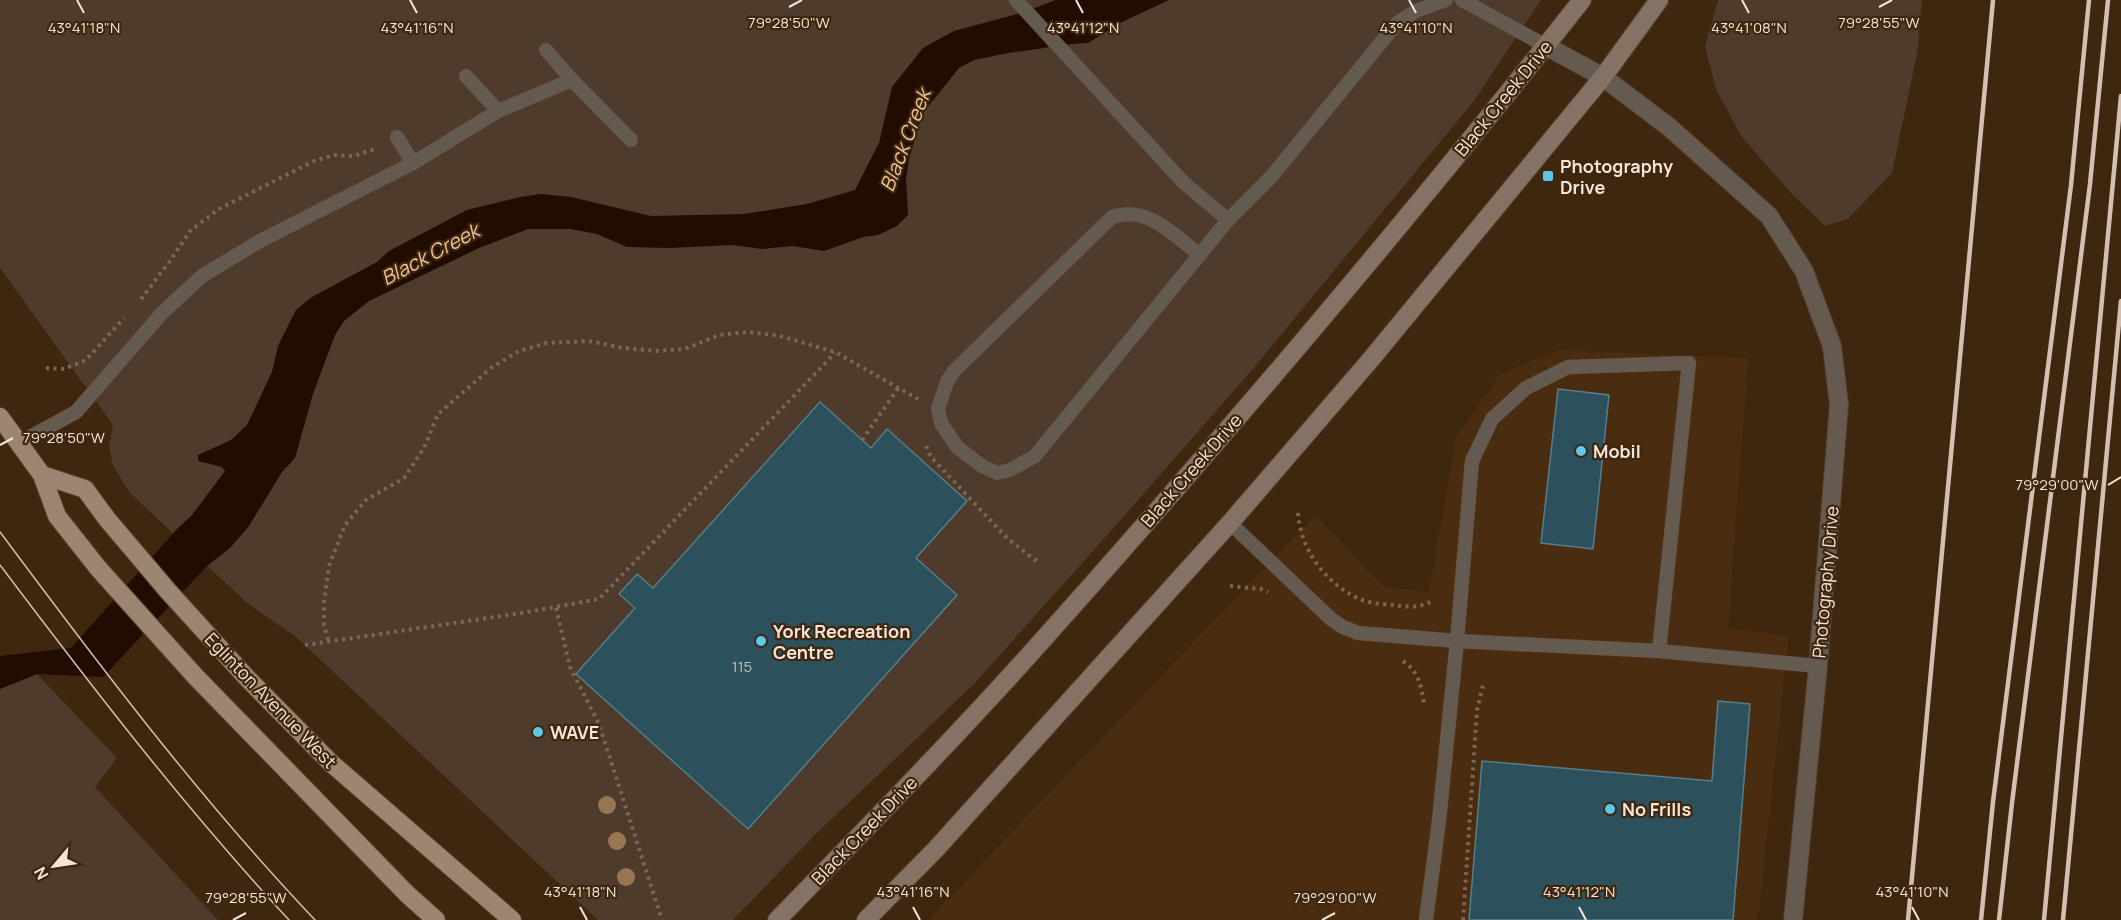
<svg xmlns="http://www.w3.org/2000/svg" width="2121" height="920" font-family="Manrope,sans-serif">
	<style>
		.built { fill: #4a2d10 }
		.green { fill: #4e3b2b }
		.water { fill: #200c00 }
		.building { fill: #2c505c; stroke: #557d8b; stroke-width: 1.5 }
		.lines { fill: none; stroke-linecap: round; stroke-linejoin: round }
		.service-casing { stroke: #58412b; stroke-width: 15 }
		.minor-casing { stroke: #58412b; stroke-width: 20 }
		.secondary-casing { stroke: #58412b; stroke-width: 20 }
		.primary-casing { stroke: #58412b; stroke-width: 20 }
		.path { stroke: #7b6653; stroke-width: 4; stroke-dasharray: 3 4.5; stroke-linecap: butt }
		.service { stroke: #655a50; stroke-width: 14 }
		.minor { stroke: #655a50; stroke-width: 18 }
		.secondary { stroke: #847364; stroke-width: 18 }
		.primary { stroke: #9c8672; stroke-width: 18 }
		.tram { stroke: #d2c1b2; stroke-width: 1.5 }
		.rail { stroke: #d2c1b2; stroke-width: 4.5 }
		.tree { fill: #997554 }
		.ticks { fill: none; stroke: #f5e5d8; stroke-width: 2 }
		.poi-dot { fill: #5dc7e8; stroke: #3e260f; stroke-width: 2 }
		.labels { text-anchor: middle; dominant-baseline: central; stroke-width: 4.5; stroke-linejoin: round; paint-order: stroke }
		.number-label { font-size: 15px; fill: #c3c0b9 }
		.street-label { font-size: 18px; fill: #f5e5d8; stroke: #3e260f }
		.poi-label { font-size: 18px; font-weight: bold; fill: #f5e5d8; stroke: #3e260f; text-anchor: start }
		.water-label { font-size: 20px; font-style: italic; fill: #f0c198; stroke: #3e260f }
		.ticks-label { font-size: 15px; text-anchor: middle; fill: #f5e5d8; stroke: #3e260f; stroke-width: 4.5; stroke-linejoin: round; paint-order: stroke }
	</style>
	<rect width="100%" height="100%" fill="#3e260f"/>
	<!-- built -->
	<path class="built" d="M1558,350L1748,358L1728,628L1789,636L1758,920H928L1315,515L1384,587L1429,592L1456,437L1500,374Z"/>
	<!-- green -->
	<g class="green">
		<path d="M0,0H1541L1474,101L1252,370L1110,532L974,684L817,833L733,920H598L296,637L247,603L130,493L113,466L109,447L113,425L0,268Z"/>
		<path d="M1718,0H1922L1917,54L1892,173L1848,219L1825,226L1791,193L1741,136L1716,89L1705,46Z"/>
		<path d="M37,674L117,758L95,787L218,920H0V689Z"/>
	</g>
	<!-- water -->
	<path class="water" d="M1056,0H1169L1122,22L1088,43L1057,45L1044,48L1008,53L974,60L959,68L922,114L909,159L906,179L908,215L897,226L878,235L863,237L824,251L793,246L762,249L732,245L669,248L627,247L597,234L570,229H528L479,248L369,301L344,321L335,335L313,394L295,458L282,472L249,526L230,548L207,566L103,677L37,674L0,689V656L71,648L176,530L192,515L225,471L222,467L198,461V455L231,440L247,425L272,372L278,346L296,310L312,297L377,262L389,251L467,210L520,197L541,194L571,197L651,216L744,214L807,204L855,190L879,143L892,87L923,48L954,31L1024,12Z"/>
	<!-- building -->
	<g class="building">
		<path d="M1558,389L1609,395L1593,549L1541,543Z"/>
		<path d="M820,402L871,448L887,429L967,501L916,558L957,595L748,829L576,674L635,608L619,594L637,574L653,588Z"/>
		<path d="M1718,701L1750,704L1733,920H1469L1482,761L1712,781Z"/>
	</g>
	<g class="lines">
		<defs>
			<g id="service">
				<path d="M1016,0L1183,182L1228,220"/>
				<path d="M1462,0L1546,46"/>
				<path d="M546,50L572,80L631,140"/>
				<path d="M498,111L572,80"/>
				<path d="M397,137L413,163L498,111L466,76"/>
				<path d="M1200,255C1173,235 1148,205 1112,217L954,371L947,382L938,409L941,423L957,447L982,466L997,473L1010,470L1035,456L1228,220L1271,177L1397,23L1416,11L1446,0"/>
				<path d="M19,443L76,412L162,313L202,276L260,241L413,163"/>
				<path d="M1230,523L1331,619L1343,627L1358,633L1457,641L1659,651L1818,666"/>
				<path d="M1426,920L1439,821L1457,641L1472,461L1492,419L1526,388L1568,367L1689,363L1659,651"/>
			</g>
			<path id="minor" d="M1546,46L1603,77L1669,127L1769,216L1804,271L1832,346L1839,405L1818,666L1793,920"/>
			<g id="secondary">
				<path d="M777,920C863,832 949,744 1031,653C1221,441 1406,223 1582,0"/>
				<path d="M866,920L936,849L1230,523L1372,358L1603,77L1659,0"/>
			</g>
			<g id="primary">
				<path d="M0,417L42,475L57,516L98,568L195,676L407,894L436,920"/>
				<path d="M42,475L85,489L107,519L168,591L247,678L331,763L512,920"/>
			</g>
		</defs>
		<!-- service casing -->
		<use href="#service" class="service-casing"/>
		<!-- minor casing -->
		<use href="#minor" class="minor-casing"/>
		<!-- secondary casing -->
		<use href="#secondary" class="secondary-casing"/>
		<!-- primary casing -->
		<use href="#primary" class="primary-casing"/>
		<!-- path -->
		<g class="path">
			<path d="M141,299L170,261L190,231L219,209L314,161L334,155L354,156L377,148"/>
			<path d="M46,368L64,369L86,360L124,318"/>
			<path d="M862,440L899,387"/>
			<path d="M926,446L931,457L1007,538L1039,563"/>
			<path d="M1298,513C1301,550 1324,581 1357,598C1367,603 1382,604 1393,605C1407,607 1418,608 1430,602"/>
			<path d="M1230,586L1261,589L1268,592"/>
			<path d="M556,608L570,667L599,724L662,920"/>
			<path d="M328,640L324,625V603L329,566L345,525L366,500L404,478L424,448L438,414L491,368L519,351L547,343L589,341L623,348L657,351L685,349L719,335L749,332L780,336L835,352L918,399"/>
			<path d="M305,645L522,613L599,599L835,353"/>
			<path d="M1403,661C1419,672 1421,685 1424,704"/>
			<path d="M1463,920L1477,710L1483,685"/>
		</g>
		<!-- service -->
		<use href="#service" class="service"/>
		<!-- minor -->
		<use href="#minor" class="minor"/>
		<!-- secondary -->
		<use href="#secondary" class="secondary"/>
		<!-- primary -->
		<use href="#primary" class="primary"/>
		<!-- tram -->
		<g class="tram">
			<path d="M0,532C99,665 200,799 315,920"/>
			<path d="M0,565C92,687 185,808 289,920"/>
		</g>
		<!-- rail -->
		<g class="rail">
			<path d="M1908,920L1993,0"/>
			<path d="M1981,920L1993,802L2071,185L2089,0"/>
			<path d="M1999,920L2012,803L2090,184L2108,0"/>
			<path d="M2044,920L2121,96"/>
			<path d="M2063,920L2121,301"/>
		</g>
	</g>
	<!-- trees -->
	<g class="tree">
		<circle cx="607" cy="805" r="9"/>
		<circle cx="617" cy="841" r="9"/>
		<circle cx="626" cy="877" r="9"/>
	</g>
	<!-- ticks -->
	<path class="ticks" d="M77,0L84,13M410,0L417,13M1076,0L1083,13M1409,0L1416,13M1742,0L1749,13M789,7L802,0M1879,7L1892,0M0,445L13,438M2108,485L2121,477M580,907L587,920M913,907L920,920M1579,907L1586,920M1912,907L1919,920M233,920L246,913M1322,920L1335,913"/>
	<!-- markers -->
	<g class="poi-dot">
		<rect x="1542" y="170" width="12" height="12" rx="3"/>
		<circle cx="1581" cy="451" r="6"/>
		<circle cx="761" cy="641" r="6"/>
		<circle cx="538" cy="732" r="6"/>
		<circle cx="1610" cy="809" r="6"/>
	</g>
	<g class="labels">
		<!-- number labels -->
		<g class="number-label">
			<text x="742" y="666">115</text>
		</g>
		<!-- street labels -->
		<g class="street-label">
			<text transform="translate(1503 98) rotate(-51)">Black Creek Drive</text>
			<text transform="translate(1191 470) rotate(-49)">Black Creek Drive</text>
			<text transform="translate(1825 582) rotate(-85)">Photography Drive</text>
			<text transform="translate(271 700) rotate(46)">Eglinton Avenue West</text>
			<text transform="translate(864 830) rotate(-46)">Black Creek Drive</text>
		</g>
		<!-- poi labels -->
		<g class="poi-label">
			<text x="1560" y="166">Photography<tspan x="1560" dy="21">Drive</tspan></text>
			<text x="1593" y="451">Mobil</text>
			<text x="773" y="631">York Recreation<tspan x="773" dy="21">Centre</tspan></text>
			<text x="550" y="732">WAVE</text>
			<text x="1622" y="809">No Frills</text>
		</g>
		<!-- water labels -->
		<g class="water-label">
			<text transform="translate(905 140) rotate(-69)">Black Creek</text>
			<text transform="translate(430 254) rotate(-28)">Black Creek</text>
		</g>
	</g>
	<g class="ticks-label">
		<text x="789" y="28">79°28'50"W</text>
		<text x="1879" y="28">79°28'55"W</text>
		<text x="84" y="33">43°41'18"N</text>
		<text x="417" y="33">43°41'16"N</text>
		<text x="1083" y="33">43°41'12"N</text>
		<text x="1416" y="33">43°41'10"N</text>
		<text x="1749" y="33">43°41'08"N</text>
		<text x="64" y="443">79°28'50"W</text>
		<text x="2057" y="490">79°29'00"W</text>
		<text x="580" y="897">43°41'18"N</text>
		<text x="913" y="897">43°41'16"N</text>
		<text x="1579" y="897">43°41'12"N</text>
		<text x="1912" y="897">43°41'10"N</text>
		<text x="246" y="903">79°28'55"W</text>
		<text x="1335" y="903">79°29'00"W</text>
	</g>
	<!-- north arrow -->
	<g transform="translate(54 866) rotate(241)" stroke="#3e260f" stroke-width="4.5" paint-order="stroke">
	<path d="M0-4.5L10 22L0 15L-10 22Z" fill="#f5e5d8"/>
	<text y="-9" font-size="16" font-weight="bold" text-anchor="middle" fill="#f5e5d8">N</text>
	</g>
</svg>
